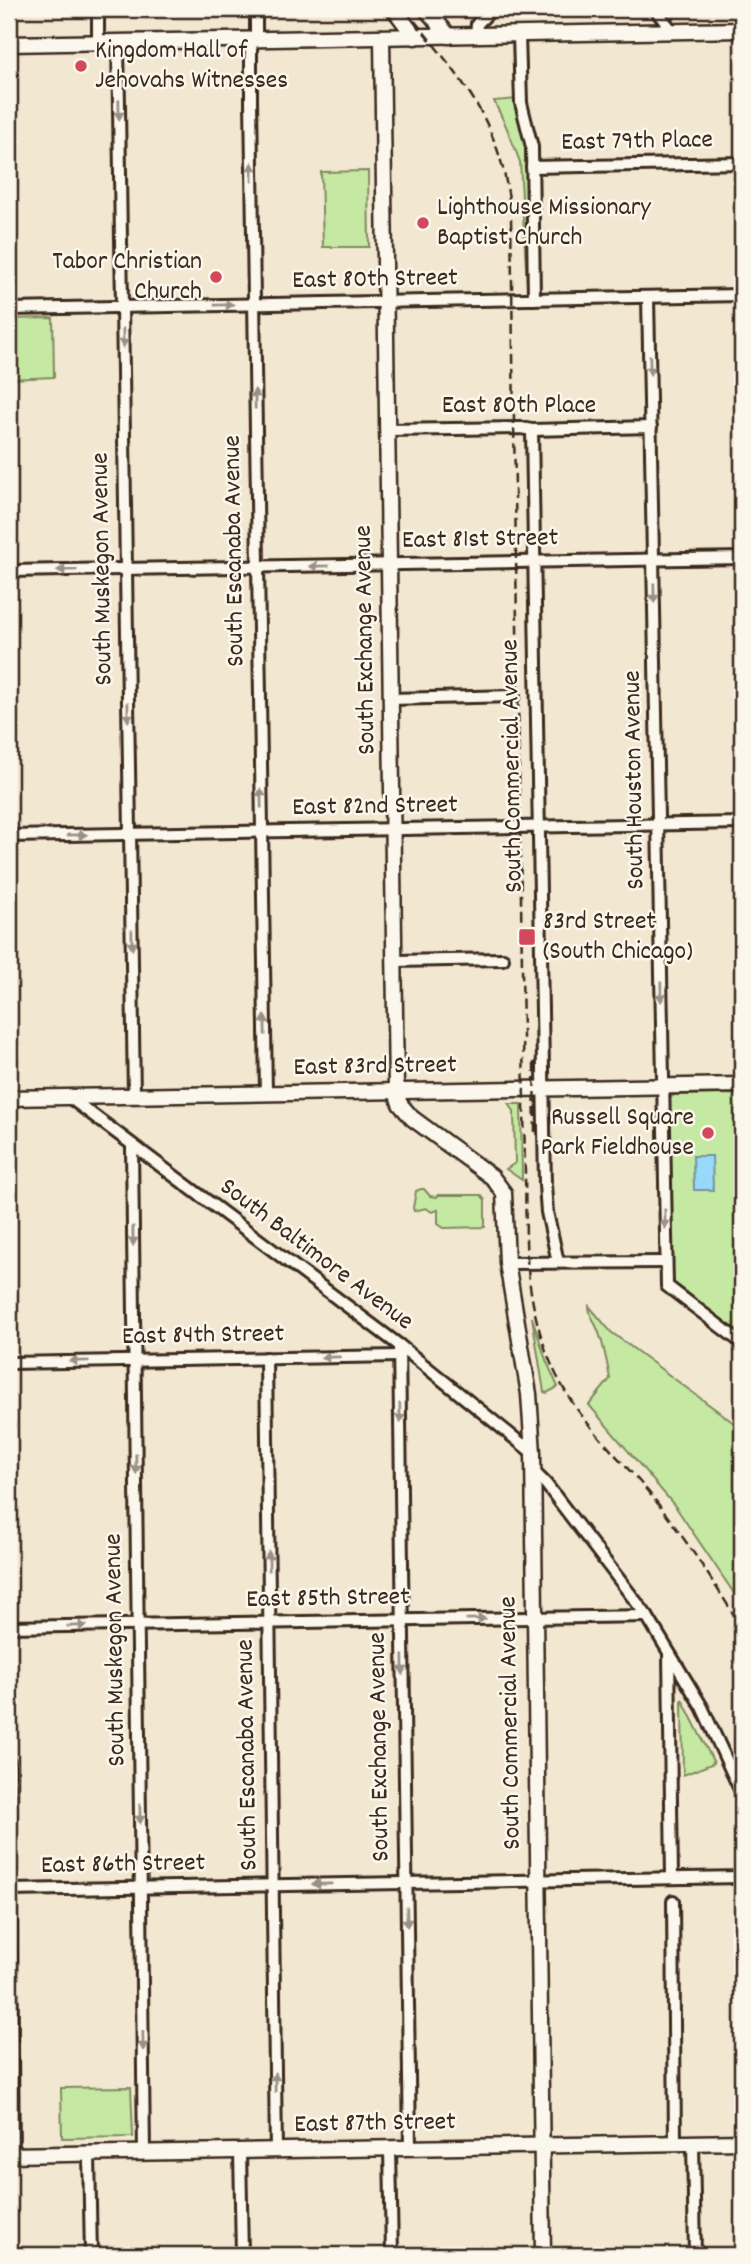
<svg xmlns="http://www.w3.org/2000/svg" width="751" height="2264" font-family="Dekko,sans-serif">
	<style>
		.green { fill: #c5e9a3; stroke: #808a60; stroke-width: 2 }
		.water { fill: #98d9fa; stroke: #7393a2; stroke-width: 2 }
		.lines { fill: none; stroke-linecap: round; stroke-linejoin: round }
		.street-casing { stroke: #3b2a1e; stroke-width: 16 }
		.secondary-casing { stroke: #3b2a1e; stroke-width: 19 }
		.street { stroke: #fbf7ec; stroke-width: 10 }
		.secondary { stroke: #fbf7ec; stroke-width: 14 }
		.rail { stroke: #3b2a1e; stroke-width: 2.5; stroke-dasharray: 10 5; stroke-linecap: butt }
		.oneway { fill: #9b9085 }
		.poi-dot { fill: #d1495b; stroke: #fbf7ec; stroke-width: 2.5 }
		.labels { text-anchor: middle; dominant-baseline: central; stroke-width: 5; stroke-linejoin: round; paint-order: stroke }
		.poi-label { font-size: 26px; fill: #3b2a1e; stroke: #fbf7ec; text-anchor: start }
		.street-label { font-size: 26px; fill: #3b2a1e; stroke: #fbf7ec }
	</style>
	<rect width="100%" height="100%" fill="#f2e7d1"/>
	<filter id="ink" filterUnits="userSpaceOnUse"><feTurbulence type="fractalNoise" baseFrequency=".0143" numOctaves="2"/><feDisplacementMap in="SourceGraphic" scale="14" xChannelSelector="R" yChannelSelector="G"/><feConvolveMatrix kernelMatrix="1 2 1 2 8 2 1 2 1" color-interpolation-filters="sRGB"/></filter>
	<g filter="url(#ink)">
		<!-- green -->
		<g class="green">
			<path d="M517,99L527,144L530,286H527L520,162L506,126L494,101Z"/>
			<path d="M368,171L369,247H323L321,172Z"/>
			<path d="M53,318L54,377L9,379V319Z"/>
			<path d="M742,1094V1335L671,1280L669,1099L674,1095Z"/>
			<path d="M509,1104H521L522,1180L506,1169L515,1163L514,1111Z"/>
			<path d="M421,1189H424L430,1196L437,1197L438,1195H481L485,1200V1227L444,1228L438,1224V1210L432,1212L426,1208L414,1211L413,1208L416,1191Z"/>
			<path d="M589,1306L611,1332L742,1429V1605L675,1506L589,1405L610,1379C607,1362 604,1344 597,1328C594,1320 589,1315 589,1306Z"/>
			<path d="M532,1317L546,1360L558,1387L547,1393L544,1392Z"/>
			<path d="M682,1699L714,1763L683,1775Z"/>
			<path d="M131,2087L133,2137L62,2138L61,2088Z"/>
		</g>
		<!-- water -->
		<path class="water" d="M693,1156H712L713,1190H694Z"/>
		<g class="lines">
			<defs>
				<g id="street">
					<path d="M98,9V42"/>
					<path d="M256,9V32L251,48V101L266,1094"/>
					<path d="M655,9L673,32"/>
					<path d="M476,35L477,24L492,9"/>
					<path d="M519,35L521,103L532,147L534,299"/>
					<path d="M118,42L134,1096"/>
					<path d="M532,167L742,163"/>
					<path d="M648,297L667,1286L742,1343"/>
					<path d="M9,309L742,295"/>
					<path d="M387,430L521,428L532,430L651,427"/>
					<path d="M532,430L545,1185L547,1212L558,1262"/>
					<path d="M9,571L742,558"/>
					<path d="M391,699L514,696"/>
					<path d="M9,836L742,823"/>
					<path d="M395,961L503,959"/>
					<path d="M69,1097L399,1345L533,1453"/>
					<path d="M132,1147L144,2153"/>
					<path d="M507,1263L666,1262"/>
					<path d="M399,1345L410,2148"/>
					<path d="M266,1358L276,2151"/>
					<path d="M9,1363L399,1356"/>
					<path d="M533,1471L546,1484L647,1616L702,1707L742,1794"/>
					<path d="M9,1627L647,1616"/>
					<path d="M669,1653L672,1878"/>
					<path d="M9,1761L13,2155"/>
					<path d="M9,1890L742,1877"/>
					<path d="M673,1901L675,2144"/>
					<path d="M693,2143L695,2255"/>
					<path d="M390,2149L392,2255"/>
					<path d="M240,2151L242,2255"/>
					<path d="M89,2154L91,2255"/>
				</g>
				<g id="secondary">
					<path d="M394,9L415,37"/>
					<path d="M426,9L449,36"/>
					<path d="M382,37L396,1091L400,1104L412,1118L492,1177L504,1193L507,1263L529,1394L533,1453L543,2255"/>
					<path d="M9,44L742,30"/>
					<path d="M9,1098L742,1085"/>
					<path d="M9,2155L742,2142"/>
				</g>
			</defs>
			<!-- street casing -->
			<use href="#street" class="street-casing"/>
			<!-- secondary casing -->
			<use href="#secondary" class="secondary-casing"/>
			<!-- street -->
			<use href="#street" class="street"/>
			<!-- secondary -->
			<use href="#secondary" class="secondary"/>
			<!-- rail -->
			<g class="rail">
				<path d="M405,9C462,80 502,121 511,216L526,1241C528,1294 539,1349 567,1394C591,1433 627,1465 655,1500C687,1541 715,1584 742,1628"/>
				<path d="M534,1062L535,1132"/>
			</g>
		</g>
		<!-- one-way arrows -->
		<defs><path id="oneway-solid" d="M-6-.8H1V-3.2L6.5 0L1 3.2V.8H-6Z" transform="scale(1.75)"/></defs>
		<g class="oneway">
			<use href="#oneway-solid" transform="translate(119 110) rotate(89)"/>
			<use href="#oneway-solid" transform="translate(252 172) rotate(-91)"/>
			<use href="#oneway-solid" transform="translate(224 305) rotate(-1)"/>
			<use href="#oneway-solid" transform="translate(123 338) rotate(89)"/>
			<use href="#oneway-solid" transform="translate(650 365) rotate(89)"/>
			<use href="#oneway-solid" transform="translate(255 399) rotate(-91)"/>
			<use href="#oneway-solid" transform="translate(319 566) rotate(179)"/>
			<use href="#oneway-solid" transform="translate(67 570) rotate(179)"/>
			<use href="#oneway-solid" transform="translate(654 593) rotate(89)"/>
			<use href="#oneway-solid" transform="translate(128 712) rotate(89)"/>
			<use href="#oneway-solid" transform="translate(261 798) rotate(-91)"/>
			<use href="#oneway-solid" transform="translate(77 835) rotate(-1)"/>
			<use href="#oneway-solid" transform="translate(132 940) rotate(89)"/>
			<use href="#oneway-solid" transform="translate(661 992) rotate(89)"/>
			<use href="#oneway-solid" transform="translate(265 1025) rotate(-91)"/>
			<use href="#oneway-solid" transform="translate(665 1219) rotate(89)"/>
			<use href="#oneway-solid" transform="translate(133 1236) rotate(89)"/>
			<use href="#oneway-solid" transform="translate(331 1357) rotate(179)"/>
			<use href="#oneway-solid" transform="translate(79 1361) rotate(179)"/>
			<use href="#oneway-solid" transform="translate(400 1413) rotate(89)"/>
			<use href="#oneway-solid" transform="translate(136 1464) rotate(89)"/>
			<use href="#oneway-solid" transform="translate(269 1561) rotate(-91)"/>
			<use href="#oneway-solid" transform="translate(476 1619) rotate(-1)"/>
			<use href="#oneway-solid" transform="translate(77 1626) rotate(-1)"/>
			<use href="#oneway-solid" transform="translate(403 1665) rotate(89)"/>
			<use href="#oneway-solid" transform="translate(140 1814) rotate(89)"/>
			<use href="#oneway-solid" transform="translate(322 1884) rotate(179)"/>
			<use href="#oneway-solid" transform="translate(407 1917) rotate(89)"/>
			<use href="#oneway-solid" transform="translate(143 2041) rotate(89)"/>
			<use href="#oneway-solid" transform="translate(275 2082) rotate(-91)"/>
		</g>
	</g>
	<!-- markers -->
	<g class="poi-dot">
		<circle cx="81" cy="66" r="7"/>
		<circle cx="423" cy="223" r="7"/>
		<circle cx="216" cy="277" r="7"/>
		<rect x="518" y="928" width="18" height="18" rx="3.5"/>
		<circle cx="708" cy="1133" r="7"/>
	</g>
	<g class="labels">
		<!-- poi labels -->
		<g class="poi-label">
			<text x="95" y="51">Kingdom Hall of<tspan x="95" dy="30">Jehovahs Witnesses</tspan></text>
			<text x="437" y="208">Lighthouse Missionary<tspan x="437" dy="30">Baptist Church</tspan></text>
			<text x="202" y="262" text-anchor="end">Tabor Christian<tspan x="202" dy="30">Church</tspan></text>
			<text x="543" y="922">83rd Street<tspan x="543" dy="30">(South Chicago)</tspan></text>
			<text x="694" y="1118" text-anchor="end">Russell Square<tspan x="694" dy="30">Park Fieldhouse</tspan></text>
		</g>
		<!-- street labels -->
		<g class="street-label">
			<text transform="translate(637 142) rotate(-1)">East 79th Place</text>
			<text transform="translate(375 280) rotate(-1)">East 80th Street</text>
			<text x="519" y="406">East 80th Place</text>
			<text transform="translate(480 540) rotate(-1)">East 81st Street</text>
			<text transform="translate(235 551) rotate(-91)">South Escanaba Avenue</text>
			<text transform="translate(103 569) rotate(-91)">South Muskegon Avenue</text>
			<text transform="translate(366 640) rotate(-91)">South Exchange Avenue</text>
			<text transform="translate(513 766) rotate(-91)">South Commercial Avenue</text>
			<text transform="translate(635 780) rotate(-91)">South Houston Avenue</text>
			<text transform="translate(375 807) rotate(-1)">East 82nd Street</text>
			<text transform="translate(375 1067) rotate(-1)">East 83rd Street</text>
			<text transform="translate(316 1255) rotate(37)">South Baltimore Avenue</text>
			<text transform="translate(203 1336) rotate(-1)">East 84th Street</text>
			<text transform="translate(328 1599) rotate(-1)">East 85th Street</text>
			<text transform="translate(116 1650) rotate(-91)">South Muskegon Avenue</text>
			<text transform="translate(511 1723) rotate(-91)">South Commercial Avenue</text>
			<text transform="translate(380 1747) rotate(-91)">South Exchange Avenue</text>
			<text transform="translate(248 1755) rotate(-91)">South Escanaba Avenue</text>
			<text transform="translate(123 1865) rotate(-1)">East 86th Street</text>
			<text transform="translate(375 2124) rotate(-1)">East 87th Street</text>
		</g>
	</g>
	<!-- margin -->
	<rect width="751" height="2264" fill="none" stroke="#fbf7ec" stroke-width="35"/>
	<rect x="18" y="18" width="716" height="2229" fill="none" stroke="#3b2a1e" stroke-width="2.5" filter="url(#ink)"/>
</svg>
